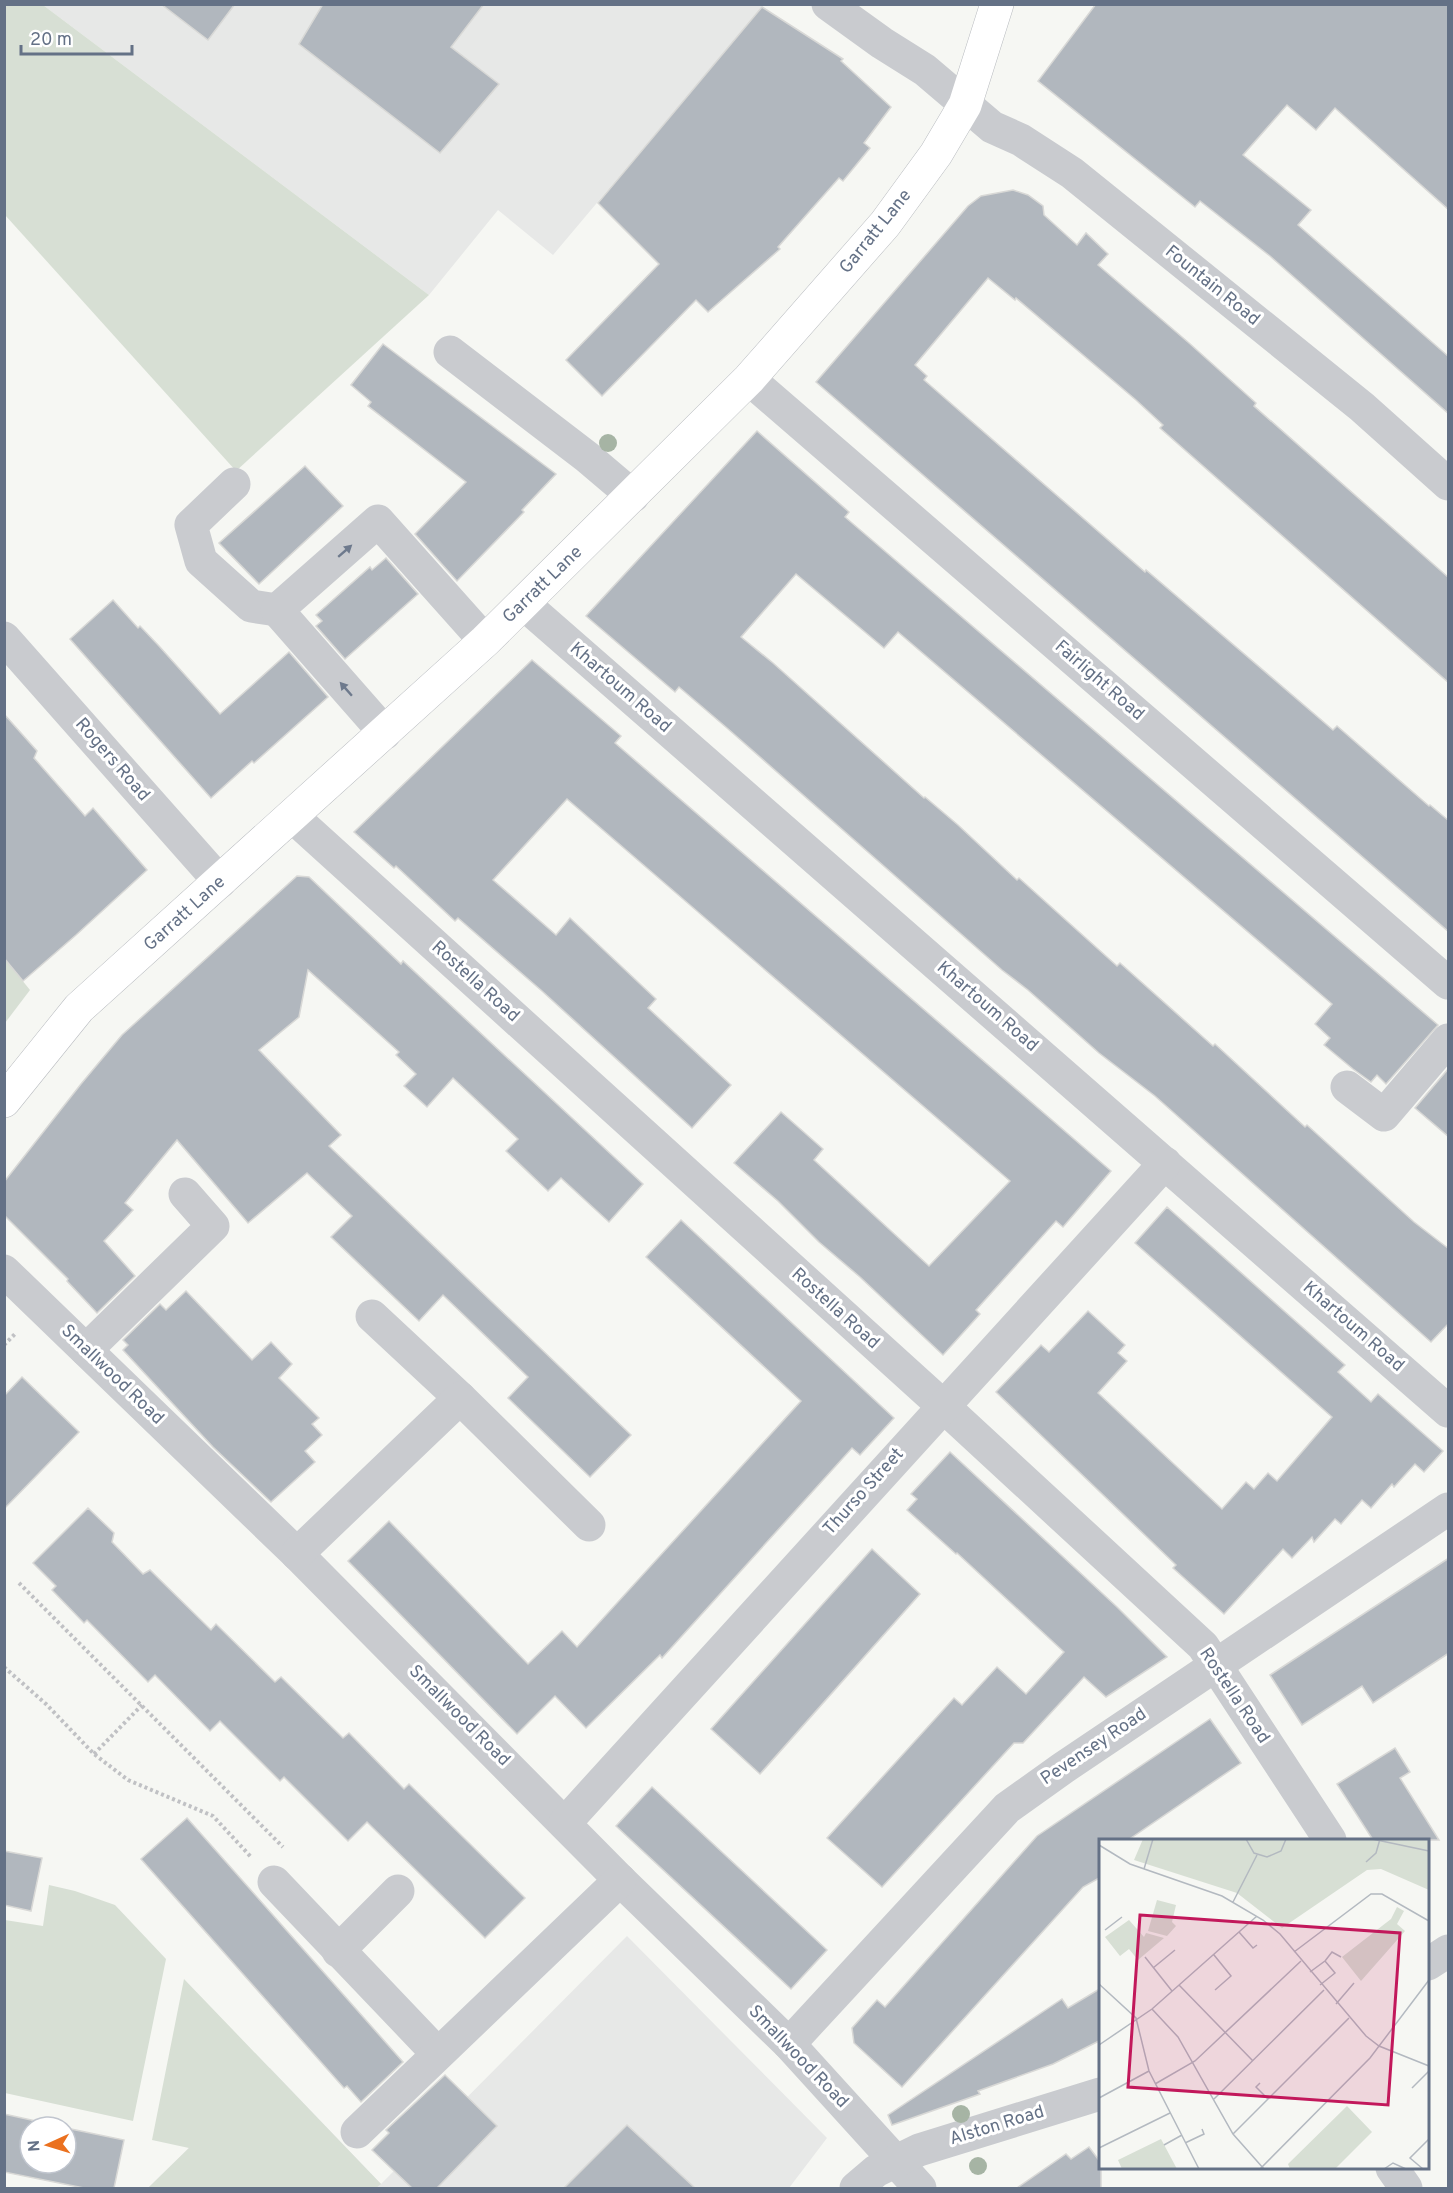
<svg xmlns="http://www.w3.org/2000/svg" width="1453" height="2193" font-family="Overpass,sans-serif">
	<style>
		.built { fill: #e7e8e7 }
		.green { fill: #d7dfd4 }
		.building { fill: #b1b7be; stroke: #d8d8d6; stroke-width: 1.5 }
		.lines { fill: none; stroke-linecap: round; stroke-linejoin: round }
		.major-casing { stroke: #b9bcc0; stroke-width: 34 }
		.path { stroke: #c0c1c4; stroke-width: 4; stroke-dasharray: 3 3; stroke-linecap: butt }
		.minor { stroke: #c9cbcf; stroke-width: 33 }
		.major { stroke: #fff; stroke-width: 33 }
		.tree { fill: #a6b4a4 }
		.oneway { fill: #6e7a8d }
		.labels { text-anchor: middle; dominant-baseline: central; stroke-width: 6; stroke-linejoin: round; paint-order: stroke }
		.street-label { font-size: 18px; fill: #647186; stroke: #fff }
		.inset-road { fill: none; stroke: #b3b9c0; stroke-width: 1.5 }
		.view { fill: #c2185b; fill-opacity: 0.15; stroke: #c2185b; stroke-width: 3 }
		.inset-edge { fill: none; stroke: #647186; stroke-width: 3 }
	</style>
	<rect width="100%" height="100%" fill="#f6f7f3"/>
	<!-- built -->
	<g class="built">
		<path d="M758,4L762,7L553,255L498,210L429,295L43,5Z"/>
		<path d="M627,1936L827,2138L789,2188H148L270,2068L381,2184Z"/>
	</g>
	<!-- green -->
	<g class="green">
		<path d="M4,5H43L429,295L236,471L5,215Z"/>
		<path d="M4,958L30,990L5,1023H4Z"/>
		<path d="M49,1885L75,1891L115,1905L166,1959L133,2121L5,2093V1920L43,1926Z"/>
		<path d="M184,1979L381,2184L376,2188H148L189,2148L152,2140Z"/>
	</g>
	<!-- building -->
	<g class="building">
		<path d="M161,4H235L208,40Z"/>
		<path d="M323,4H484L451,47L499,84L440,153L299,44Z"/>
		<path d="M1096,4H1449V210L1335,108L1316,130L1287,105L1243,155L1311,210L1298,225L1449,357V414L1270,256L1200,201L1195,207L1038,81Z"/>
		<path d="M762,7L843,59L841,61L891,107L864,143L870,148L843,181L839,178L778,247L780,249L708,312L696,300L602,396L566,360L659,264L598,203Z"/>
		<path d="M1013,190L1028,195L1043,206L1044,215L1077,245L1086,233L1108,254L1098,265L1189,343L1256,403L1254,406L1449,578V683L1160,428L1163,425L1136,400L1016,298L1015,300L988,278L915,365L927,376L924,380L1145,572L1146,570L1333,730L1337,726L1429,806L1430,805L1449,821V932L816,382L968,206L981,196Z"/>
		<path d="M383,344L556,474L522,510L524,512L457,581L415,534L466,482L368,406L371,402L351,385Z"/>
		<path d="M757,431L849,512L845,517L1438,1025L1386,1084L1377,1075L1371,1082L1353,1069L1324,1045L1330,1038L1315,1024L1332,1004L898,632L884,648L796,574L741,637L773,663L924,798L925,797L958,825L1017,880L1019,878L1117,966L1120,963L1213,1046L1215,1044L1305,1127L1307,1125L1414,1222L1449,1249V1323L1431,1342L1155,1096L1099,1053L1028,990L1002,970L727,728L679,687L675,692L586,616Z"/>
		<path d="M305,466L343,506L259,584L219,543Z"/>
		<path d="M386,558L418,594L345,659L316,626L322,621L316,615L370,567L372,570Z"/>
		<path d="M113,600L138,628L140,626L159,646L220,714L289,652L328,697L254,763L252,761L211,798L70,639Z"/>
		<path d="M532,660L621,736L615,743L1111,1171L1063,1227L1056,1221L976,1310L980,1314L943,1355L860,1277L819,1242L778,1201L734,1163L781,1112L823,1149L814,1160L929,1266L1010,1181L567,799L493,880L556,935L570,918L656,999L648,1008L731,1085L692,1128L542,991L458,918L455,921L396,866L394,868L354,832Z"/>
		<path d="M4,714L37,751L34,758L85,816L93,808L147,870L76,935L23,981L4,958Z"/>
		<path d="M297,876L309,877L401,964L403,961L643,1184L609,1222L561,1178L548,1191L506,1151L518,1139L453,1078L427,1107L404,1086L416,1074L396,1055L399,1052L308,970L299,1017L259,1050L341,1135L329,1146L631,1435L590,1477L508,1398L528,1377L443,1295L419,1321L331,1237L352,1216L307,1173L248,1223L177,1140L125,1203L133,1210L104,1241L135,1276L97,1313L67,1281L68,1279L4,1215V1182L81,1084L122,1035Z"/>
		<path d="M1449,1068V1137L1415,1108Z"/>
		<path d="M1167,1207L1345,1365L1338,1372L1371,1402L1378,1394L1443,1451L1424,1472L1415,1464L1394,1487L1392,1484L1371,1508L1362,1500L1341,1524L1335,1519L1314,1542L1312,1537L1292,1558L1283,1549L1224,1614L1173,1568L1176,1565L996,1392L1041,1345L1049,1352L1088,1311L1125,1345L1118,1353L1127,1361L1098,1393L1222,1509L1246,1482L1254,1489L1268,1473L1277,1481L1332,1417L1135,1243Z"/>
		<path d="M681,1220L894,1418L860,1455L852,1448L662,1658L660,1655L586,1728L555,1696L517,1734L348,1561L389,1521L528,1664L562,1631L577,1647L801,1401L646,1257Z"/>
		<path d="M186,1291L252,1360L271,1342L292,1364L279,1378L319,1418L312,1424L322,1435L305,1451L315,1462L271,1502L213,1447L123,1350L128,1345L123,1340L160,1304L166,1310Z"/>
		<path d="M22,1377L79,1432L4,1509V1396Z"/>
		<path d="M950,1452L1117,1607L1167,1657L1106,1697L1084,1677L1023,1743H1014L882,1887L827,1838L954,1698L962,1705L997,1667L1026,1694L1064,1652L957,1553L956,1554L907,1510L917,1499L911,1494Z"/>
		<path d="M88,1508L114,1533L112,1542L143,1574L150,1570L211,1630L216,1624L275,1682L281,1677L343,1738L349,1733L404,1789L409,1784L525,1898L485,1938L367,1822L348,1841L284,1777L280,1781L220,1721L210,1731L155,1675L148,1682L87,1620L84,1623L52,1590L56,1586L33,1563Z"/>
		<path d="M872,1549L920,1594L760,1774L711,1729Z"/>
		<path d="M1449,1558V1653L1373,1703L1362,1686L1302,1725L1270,1675Z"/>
		<path d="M1210,1719L1241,1763L1128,1840H1101V1877L1083,1887L902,2087L854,2043L852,2028L877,2000L885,2007L1037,1836Z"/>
		<path d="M1395,1748L1410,1772L1400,1778L1439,1840H1373L1337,1784Z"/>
		<path d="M652,1787L827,1950L791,1989L616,1826Z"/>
		<path d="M187,1818L403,2062L361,2102L347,2086L344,2088L141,1859Z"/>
		<path d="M4,1851L42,1858L31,1911L4,1905Z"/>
		<path d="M1101,1988V2040L1053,2064L978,2091L980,2094L892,2125L888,2115L1062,1999L1068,2008Z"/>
		<path d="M445,2075L497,2126L437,2188H412L372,2150L389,2133L386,2130Z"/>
		<path d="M4,2114L63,2127H30V2163H66V2128L124,2140L114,2188H84L4,2172Z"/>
		<path d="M627,2125L695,2188H564Z"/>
		<path d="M1089,2147L1101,2163V2188H1017L1066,2154L1071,2159Z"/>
	</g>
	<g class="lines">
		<defs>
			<path id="major" d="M4,1101L79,1008L485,641L749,379L885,224L936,154L965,105L997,4"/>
		</defs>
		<!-- major casing -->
		<use href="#major" class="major-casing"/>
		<!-- path -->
		<g class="path">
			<path d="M4,1345L16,1333"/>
			<path d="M19,1583L283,1847"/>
			<path d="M4,1667L46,1704L94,1754L128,1780L213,1816L252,1858"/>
			<path d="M94,1754L142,1705"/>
		</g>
		<!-- minor -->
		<g class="minor">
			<path d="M828,4L882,43L925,70L992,127L1021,140L1072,173L1362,407L1448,484"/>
			<path d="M450,352L587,457L633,496"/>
			<path d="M749,379L1448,983"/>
			<path d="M234,484L191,525L201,561L251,606L277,610"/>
			<path d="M524,604L1448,1411"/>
			<path d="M4,638L220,882"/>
			<path d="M385,733L277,610L378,521L485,641"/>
			<path d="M293,817L943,1406L1203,1646L1330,1840"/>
			<path d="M1347,1087L1384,1115L1448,1040"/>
			<path d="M4,1271L297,1554L620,1880L789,2044L920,2188"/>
			<path d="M372,1316L460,1398"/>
			<path d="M86,1350L213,1226L185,1194"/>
			<path d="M297,1554L460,1398L589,1525"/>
			<path d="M565,1823L1165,1163"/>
			<path d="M274,1882L437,2053"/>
			<path d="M338,1951L398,1891"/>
			<path d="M1428,1964L1448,1951"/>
			<path d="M789,2044L1007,1808L1063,1768L1448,1509"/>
			<path d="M357,2132L620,1880"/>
			<path d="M1392,2168L1406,2188"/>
			<path d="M856,2188L876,2171L919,2150L1100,2094"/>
		</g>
		<!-- major -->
		<use href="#major" class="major"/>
	</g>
	<!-- trees -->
	<g class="tree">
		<circle cx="608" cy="443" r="9"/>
		<circle cx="961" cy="2114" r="9"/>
		<circle cx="978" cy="2166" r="9"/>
	</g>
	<!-- one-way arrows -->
	<defs><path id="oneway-solid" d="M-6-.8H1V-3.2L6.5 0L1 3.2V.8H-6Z" transform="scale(1.5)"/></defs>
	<g class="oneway">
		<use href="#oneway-solid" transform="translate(345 551) rotate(-41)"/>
		<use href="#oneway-solid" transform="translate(346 689) rotate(-131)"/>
	</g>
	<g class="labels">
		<!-- street labels -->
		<g class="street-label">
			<text transform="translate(876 232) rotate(-51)">Garratt Lane</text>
			<text transform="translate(1212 286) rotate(39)">Fountain Road</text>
			<text transform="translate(543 585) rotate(-44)">Garratt Lane</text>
			<text transform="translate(1099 681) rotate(41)">Fairlight Road</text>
			<text transform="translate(620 688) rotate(41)">Khartoum Road</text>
			<text transform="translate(112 760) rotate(49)">Rogers Road</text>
			<text transform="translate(185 914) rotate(-42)">Garratt Lane</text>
			<text transform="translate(475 982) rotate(42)">Rostella Road</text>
			<text transform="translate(987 1007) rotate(41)">Khartoum Road</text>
			<text transform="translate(835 1309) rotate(42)">Rostella Road</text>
			<text transform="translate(1353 1327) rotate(41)">Khartoum Road</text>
			<text transform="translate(112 1375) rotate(44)">Smallwood Road</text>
			<text transform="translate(864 1492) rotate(-48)">Thurso Street</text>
			<text transform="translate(1234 1696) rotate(56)">Rostella Road</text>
			<text transform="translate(459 1716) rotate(45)">Smallwood Road</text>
			<text transform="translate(1094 1747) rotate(-34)">Pevensey Road</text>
			<text transform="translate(798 2057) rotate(46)">Smallwood Road</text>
			<text transform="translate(997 2126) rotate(-17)">Alston Road</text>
		</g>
	</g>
	<!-- overview -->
	<g transform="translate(1099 1839)">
		<rect width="330" height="330" fill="#f6f7f3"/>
		<path d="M44,0H330V51L282,30L268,31L183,89L138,54L35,21ZM58,61L77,66L73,83L77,87L68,97L49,92ZM298,68L305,72L298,85L306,92L262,142L243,118L292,80ZM30,81L45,98L47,94L65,99L39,121L30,110L21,117L6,98ZM248,267L273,293L236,330H191L189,325ZM62,300L78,330H23L19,321Z" fill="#d7dfd4"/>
		<path class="inset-road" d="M147,0L155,14L168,18L182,12L187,0M273,0L330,12M0,6L31,25L123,57L164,81L181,95L267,197L280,207L330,227M267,23L277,14L281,0M45,30L54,0M134,63L158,16M6,91L23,78M140,93L154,109L158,106M195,113L272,55H283L330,82M115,116L132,137L116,151M46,118L73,152M226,122L233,113L242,118M54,129L76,111M211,133L226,122L236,134L221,146M0,145L37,179L50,232L100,330M80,146L154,222M237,165L255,144M53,170L79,198L134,295L165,330M0,206L53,170L158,77M161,244L157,248L169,260M56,245L96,222L202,122M313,249L330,232M0,259L50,232M115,260L225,151M134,295L250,179M86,304L105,295L103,290M65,306L83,296M0,309L71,274M161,330L271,219L330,141M285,330L294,324L307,330M324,330L311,319L330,300"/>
		<path class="view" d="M41,76L301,94L289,266L29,248Z"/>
		<rect width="330" height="330" class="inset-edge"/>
	</g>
	<!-- border -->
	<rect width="1453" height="2193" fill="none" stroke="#647186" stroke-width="12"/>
	<!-- north arrow -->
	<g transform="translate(48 2145) rotate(266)"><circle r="28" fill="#ffffff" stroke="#c1c6cf" stroke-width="1.5"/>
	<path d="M0-4.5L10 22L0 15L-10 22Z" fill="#eb711f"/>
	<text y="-9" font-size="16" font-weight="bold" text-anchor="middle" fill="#647186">N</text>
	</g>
	<!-- scale -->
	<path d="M21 45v9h111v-9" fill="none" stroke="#647186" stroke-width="3"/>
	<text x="30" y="45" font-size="18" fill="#647186" stroke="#ffffff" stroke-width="4.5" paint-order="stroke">20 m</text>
</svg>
